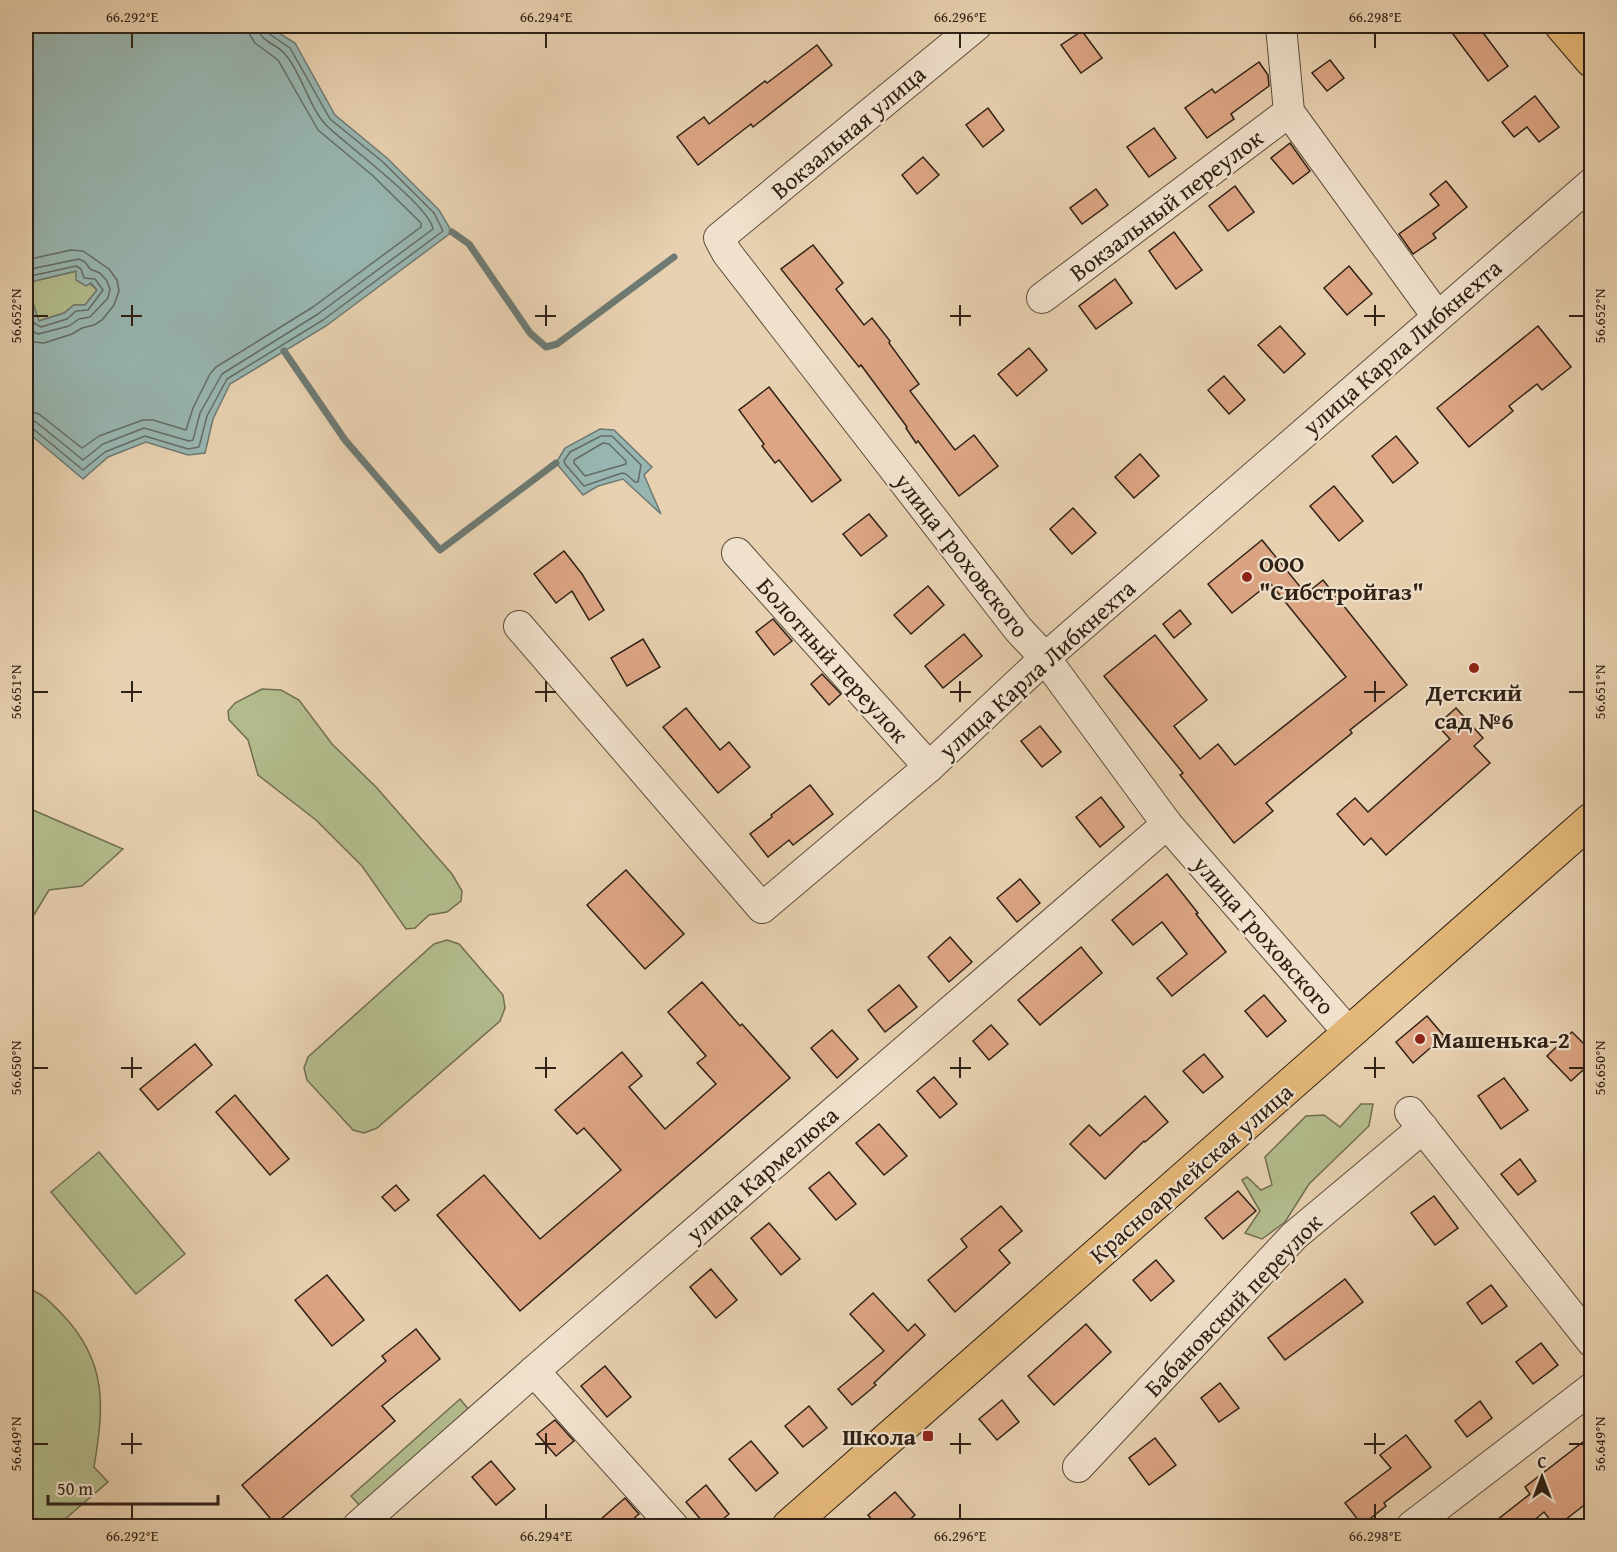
<svg xmlns="http://www.w3.org/2000/svg" width="1617" height="1552" font-family="'Gentium Book Plus',serif">
	<style>
		.green { fill: #b3bc8d; stroke: #716e52; stroke-width: 1.5 }
		.water { fill: #98b6b1; stroke: #6e7a73; stroke-width: 1.5; fill-rule: evenodd }
		.lines { fill: none; stroke-linecap: round; stroke-linejoin: round }
		.shore { stroke: #646c64; stroke-width: 1.5 }
		.stream { stroke: #6e7a73; stroke-width: 7 }
		.building { fill: #dda584; stroke: #2f2116; stroke-width: 1.5 }
		.minor-casing { stroke: #5d4d3c; stroke-width: 32 }
		.major-casing { stroke: #2f2116; stroke-width: 35 }
		.minor { stroke: #f0e1cc; stroke-width: 30 }
		.major { stroke: #e4b878; stroke-width: 33 }
		.ticks { fill: none; stroke: #2f2116; stroke-width: 2 }
		.poi-dot { fill: #8f2418; stroke: #f0e1cc; stroke-width: 2 }
		.labels { text-anchor: middle; dominant-baseline: central; stroke-width: 4.5; stroke-linejoin: round; paint-order: stroke }
		.street-label { font-size: 24px; fill: #2f2116; stroke: #f0e1cc }
		.poi-label { font-size: 24px; font-weight: bold; fill: #2f2116; stroke: #f0e1cc; text-anchor: start }
		.neatline { fill: none; stroke: #2f2116; stroke-width: 2 }
		.ticks-label { font-size: 15px; text-anchor: middle; fill: #2f2116 }
	</style>
	<rect width="100%" height="100%" fill="#e8d1b0"/>
	<filter id="stains"><feTurbulence type="fractalNoise" baseFrequency=".00333" numOctaves="4"/><feColorMatrix values="0 0 0 0 .2 0 0 0 0 .09 0 0 0 0 .02 0 0 0 .5 -.17"/></filter>
	<radialGradient id="worn" r=".72"><stop offset=".6" stop-color="#630" stop-opacity="0"/><stop offset="1" stop-color="#630" stop-opacity=".3"/></radialGradient>
	<!-- green -->
	<g class="green">
		<path d="M77,271L97,290L85,305H74L64,313L39,321L26,283Z"/>
		<path d="M262,689L281,690L299,700L332,744L376,787L452,874L462,891L461,901L447,912L429,915L415,928L406,929L362,866L316,820L258,775L248,740L229,720L228,711L235,703Z"/>
		<path d="M26,807L123,849L82,886L49,890L26,928Z"/>
		<path d="M447,940L459,944L503,995L505,1008L500,1021L377,1128L364,1133L353,1130L307,1080L304,1068L308,1057L434,944Z"/>
		<path d="M1361,1104H1373L1369,1126L1309,1184L1285,1222L1262,1239L1245,1233L1260,1211L1242,1180L1247,1177L1261,1190L1272,1185L1265,1157L1306,1116L1324,1115L1340,1127Z"/>
		<path d="M99,1152L185,1254L136,1294L51,1192Z"/>
		<path d="M26,1288C44,1294 49,1301 62,1314C108,1362 104,1407 94,1467L108,1482L57,1526H26Z"/>
		<path d="M460,1399L469,1410L361,1507L351,1496Z"/>
	</g>
	<!-- water -->
	<g class="water">
		<path d="M26,26H268L295,43L335,115L387,158L439,210L452,232L326,326L230,384L213,419L205,453L188,455L146,442L108,457L83,479L26,431ZM76,271V280L86,286L91,283L97,290L85,305H74L64,313L39,321L26,283Z"/>
		<path d="M600,429L614,430L652,467L644,475L661,514L623,479L598,486L583,495L556,463L565,448Z"/>
	</g>
	<g class="lines">
		<!-- shore -->
		<g class="shore">
			<path d="M26,260L71,250L83,251L109,269L117,280L119,291L114,305L102,320L94,325L82,328L72,334L44,343L35,342L26,338"/>
			<path d="M26,270L79,259L85,262L90,269L100,273L107,281L110,289L108,298L90,317L79,319L69,326L38,334L30,330L26,321"/>
			<path d="M26,277L76,266L81,269L84,278L95,279L103,290L88,310L76,311L67,319L41,327L34,323L26,298"/>
			<path d="M26,410L39,414L82,448L99,436L143,420H153L186,430L193,408L210,374L216,367L313,307L421,227V223L372,175L318,130L278,60L255,43L250,35L249,26"/>
			<path d="M26,419L36,422L83,460L103,444L144,428L189,441L193,440L200,413L222,374L318,314L433,229C429,205 346,145 326,125C309,107 301,72 285,54C276,43 259,42 258,26"/>
			<path d="M26,427L32,428L83,470L105,452L145,436L188,449L199,447L207,416L227,379L323,320L443,231L434,213L383,162L330,119L290,48L268,33L265,26"/>
			<path d="M601,436H612L641,465L638,482H635L626,474L622,473L584,486L565,464L564,461L570,452Z"/>
			<path d="M603,443L609,444L626,461V464L585,476L574,463V460Z"/>
		</g>
		<!-- stream -->
		<g class="stream">
			<path d="M452,232L469,244L530,333L546,347L557,344L674,257"/>
			<path d="M284,351L345,440L440,550L556,463"/>
		</g>
	</g>
	<!-- building -->
	<g class="building">
		<path d="M1447,26H1478L1508,66L1488,81Z"/>
		<path d="M1082,31L1102,58L1081,73L1061,45Z"/>
		<path d="M817,45L832,65L753,127L751,124L698,165L677,137L704,117L709,124L765,81L767,83Z"/>
		<path d="M1330,60L1344,78L1327,91L1312,73Z"/>
		<path d="M1259,62L1268,75L1269,86L1231,114L1234,119L1207,138L1185,108L1212,89L1215,93Z"/>
		<path d="M1535,96L1559,127L1539,142L1527,127L1514,137L1502,122Z"/>
		<path d="M988,108L1004,130L983,147L966,125Z"/>
		<path d="M1154,128L1176,158L1149,177L1127,147Z"/>
		<path d="M1290,143L1310,171L1293,184L1271,158Z"/>
		<path d="M923,157L939,175L917,194L902,175Z"/>
		<path d="M1446,181L1467,207L1433,234L1436,238L1413,254L1399,234L1439,205L1430,194Z"/>
		<path d="M1235,186L1254,212L1228,231L1209,206Z"/>
		<path d="M1096,189L1108,205L1082,224L1070,208Z"/>
		<path d="M1174,232L1202,270L1176,289L1149,251Z"/>
		<path d="M813,245L843,283L836,289L864,325L872,318L890,341L889,343L919,384L910,391L955,450L974,435L998,466L959,496L918,441L916,443L906,428L907,427L861,365L859,367L781,269Z"/>
		<path d="M1349,266L1372,294L1347,315L1324,288Z"/>
		<path d="M1115,279L1132,303L1096,329L1079,306Z"/>
		<path d="M1280,326L1305,354L1284,373L1258,345Z"/>
		<path d="M1538,326L1571,367L1542,390L1537,384L1509,406L1513,411L1469,447L1437,408Z"/>
		<path d="M1029,348L1047,370L1017,396L998,374Z"/>
		<path d="M1224,376L1245,400L1229,414L1208,390Z"/>
		<path d="M769,387L841,480L812,502L779,460L775,463L762,446L764,444L739,410Z"/>
		<path d="M1396,436L1418,463L1393,483L1372,456Z"/>
		<path d="M1140,454L1159,476L1134,498L1115,477Z"/>
		<path d="M1334,486L1363,521L1339,541L1310,506Z"/>
		<path d="M1073,508L1096,533L1072,554L1050,529Z"/>
		<path d="M869,514L887,536L861,556L843,534Z"/>
		<path d="M1262,540L1306,594L1323,580L1407,685L1350,730L1352,733L1266,803L1273,811L1234,843L1180,775L1183,773L1104,676L1155,635L1207,700L1174,726L1200,759L1218,744L1235,765L1346,677L1270,583L1232,613L1208,584Z"/>
		<path d="M564,551L582,574L604,610L589,620L572,591L556,603L534,574Z"/>
		<path d="M928,586L944,605L911,634L894,615Z"/>
		<path d="M1180,610L1191,624L1174,638L1163,624Z"/>
		<path d="M773,619L792,641L774,655L756,632Z"/>
		<path d="M964,634L982,656L943,688L925,666Z"/>
		<path d="M643,639L660,667L627,686L611,658Z"/>
		<path d="M822,674L841,694L829,705L811,684Z"/>
		<path d="M686,708L720,750L729,742L750,767L718,793L663,727Z"/>
		<path d="M1456,708L1483,738L1474,746L1490,763L1386,855L1371,838L1364,845L1337,814L1355,798L1368,812L1450,739L1437,725Z"/>
		<path d="M1040,726L1061,752L1042,767L1021,741Z"/>
		<path d="M810,785L833,814L793,845L789,840L768,857L750,834L772,817L771,815Z"/>
		<path d="M1101,797L1124,827L1100,847L1076,817Z"/>
		<path d="M626,870L684,934L645,969L587,905Z"/>
		<path d="M1167,874L1198,913L1196,914L1226,952L1172,996L1157,978L1187,954L1162,922L1133,945L1112,920Z"/>
		<path d="M1020,879L1040,903L1017,922L997,898Z"/>
		<path d="M950,937L972,962L949,982L928,957Z"/>
		<path d="M1081,947L1102,973L1040,1025L1018,1000Z"/>
		<path d="M702,982L740,1026L742,1024L790,1078L520,1311L437,1215L484,1175L540,1239L621,1170L584,1128L577,1134L555,1110L622,1052L642,1076L629,1087L665,1129L716,1084L697,1063L706,1056L668,1012Z"/>
		<path d="M899,985L917,1007L885,1032L868,1010Z"/>
		<path d="M1264,995L1286,1021L1267,1037L1245,1011Z"/>
		<path d="M1427,1016L1444,1036L1413,1063L1396,1042Z"/>
		<path d="M991,1025L1008,1044L989,1060L973,1041Z"/>
		<path d="M832,1030L858,1059L837,1078L811,1048Z"/>
		<path d="M1572,1032L1592,1052V1062L1571,1081L1547,1056Z"/>
		<path d="M195,1044L212,1065L158,1110L140,1089Z"/>
		<path d="M1204,1054L1223,1077L1203,1093L1183,1071Z"/>
		<path d="M934,1077L957,1104L940,1118L917,1091Z"/>
		<path d="M1504,1078L1528,1110L1501,1129L1478,1096Z"/>
		<path d="M235,1095L289,1159L270,1175L216,1112Z"/>
		<path d="M1145,1096L1168,1122L1145,1142L1144,1141L1105,1179L1070,1144L1089,1125L1100,1136Z"/>
		<path d="M879,1124L907,1156L884,1175L856,1143Z"/>
		<path d="M1520,1159L1536,1181L1518,1195L1501,1174Z"/>
		<path d="M829,1172L856,1204L836,1220L809,1188Z"/>
		<path d="M396,1185L409,1200L395,1211L382,1197Z"/>
		<path d="M1238,1191L1256,1211L1223,1239L1205,1218Z"/>
		<path d="M1434,1196L1458,1228L1435,1245L1411,1213Z"/>
		<path d="M1001,1206L1022,1231L999,1250L1010,1263L955,1312L928,1280L967,1247L961,1239Z"/>
		<path d="M769,1223L800,1259L781,1275L751,1238Z"/>
		<path d="M1156,1260L1174,1281L1151,1301L1133,1280Z"/>
		<path d="M711,1269L737,1300L716,1318L690,1287Z"/>
		<path d="M327,1275L364,1320L332,1346L295,1300Z"/>
		<path d="M1345,1279L1363,1302L1285,1360L1268,1338Z"/>
		<path d="M1491,1285L1507,1306L1482,1324L1467,1303Z"/>
		<path d="M873,1293L908,1331L915,1324L925,1335L874,1383L876,1385L852,1405L838,1389L884,1351L850,1314Z"/>
		<path d="M1086,1324L1111,1352L1054,1405L1028,1376Z"/>
		<path d="M416,1329L440,1359L382,1406L395,1421L275,1524L242,1485L386,1361L382,1356Z"/>
		<path d="M1541,1343L1558,1365L1533,1384L1516,1362Z"/>
		<path d="M605,1366L631,1397L607,1417L581,1386Z"/>
		<path d="M1220,1383L1239,1408L1219,1422L1201,1398Z"/>
		<path d="M1002,1400L1019,1422L997,1440L979,1419Z"/>
		<path d="M1480,1401L1492,1418L1467,1437L1455,1421Z"/>
		<path d="M809,1406L827,1428L803,1447L785,1426Z"/>
		<path d="M555,1420L574,1441L556,1456L537,1434Z"/>
		<path d="M1406,1435L1431,1467L1384,1503L1386,1506L1362,1525L1345,1503L1391,1468L1380,1455Z"/>
		<path d="M1592,1435V1499L1556,1527L1544,1512L1526,1527H1488L1530,1494L1525,1487Z"/>
		<path d="M1155,1438L1176,1465L1149,1485L1129,1458Z"/>
		<path d="M751,1441L778,1473L756,1491L729,1459Z"/>
		<path d="M491,1461L515,1489L496,1505L472,1477Z"/>
		<path d="M706,1485L729,1514L714,1527H707L686,1502Z"/>
		<path d="M895,1492L915,1515L901,1527H878L868,1515Z"/>
		<path d="M625,1498L639,1514L624,1527H592Z"/>
	</g>
	<g class="lines">
		<defs>
			<g id="minor">
				<path d="M976,26L719,238L727,253L1018,629L1045,658L1167,824L1349,1033"/>
				<path d="M1281,26L1289,112L1437,316"/>
				<path d="M1042,298L1289,112"/>
				<path d="M737,553L929,767"/>
				<path d="M519,626L762,908L929,767L1045,658L1592,183"/>
				<path d="M1410,1112L1592,1342"/>
				<path d="M534,1371L673,1526"/>
				<path d="M1078,1467L1294,1236L1423,1128"/>
				<path d="M358,1526L534,1371L1167,824"/>
				<path d="M1412,1526L1592,1388"/>
			</g>
			<g id="major">
				<path d="M1562,26L1592,61"/>
				<path d="M789,1526L1592,819"/>
			</g>
		</defs>
		<!-- minor casing -->
		<use href="#minor" class="minor-casing"/>
		<!-- major casing -->
		<use href="#major" class="major-casing"/>
		<!-- minor -->
		<use href="#minor" class="minor"/>
		<!-- major -->
		<use href="#major" class="major"/>
	</g>
	<!-- ticks -->
	<path class="ticks" d="M132,33V48M546,33V48M960,33V48M1375,33V48M132,305V326M546,305V326M960,305V326M1375,305V326M33,316H48M121,316H142M535,316H556M950,316H971M1364,316H1385M1569,316H1584M132,681V702M546,681V702M960,681V702M1375,681V702M33,692H48M121,692H142M535,692H556M950,692H971M1364,692H1385M1569,692H1584M132,1057V1078M546,1057V1078M960,1057V1078M1375,1057V1078M33,1068H48M121,1068H142M535,1068H556M950,1068H971M1364,1068H1385M1569,1068H1584M132,1433V1454M546,1433V1454M960,1433V1454M1375,1433V1454M33,1444H48M121,1444H142M535,1444H556M950,1444H971M1364,1444H1385M1569,1444H1584M132,1504V1519M546,1504V1519M960,1504V1519M1375,1504V1519"/>
	<!-- markers -->
	<g class="poi-dot">
		<circle cx="1247" cy="577" r="6"/>
		<circle cx="1474" cy="668" r="6"/>
		<circle cx="1420" cy="1039" r="6"/>
		<rect x="922" y="1430" width="12" height="12" rx="3"/>
	</g>
	<g class="labels">
		<!-- street labels -->
		<g class="street-label">
			<text transform="translate(848 132) rotate(-40)">Вокзальная улица</text>
			<text transform="translate(1166 205) rotate(-37)">Вокзальный переулок</text>
			<text transform="translate(1402 347) rotate(-41)">улица Карла Либкнехта</text>
			<text transform="translate(962 555) rotate(52)">улица Гроховского</text>
			<text transform="translate(833 660) rotate(48)">Болотный переулок</text>
			<text transform="translate(1037 669) rotate(-42)">улица Карла Либкнехта</text>
			<text transform="translate(1264 935) rotate(49)">улица Гроховского</text>
			<text transform="translate(1191 1173) rotate(-41)">Красноармейская улица</text>
			<text transform="translate(762 1174) rotate(-41)">улица Кармелюка</text>
			<text transform="translate(1233 1305) rotate(-46)">Бабановский переулок</text>
		</g>
		<!-- poi labels -->
		<g class="poi-label">
			<text x="1259" y="563">ООО<tspan x="1259" dy="28">"Сибстройгаз"</tspan></text>
			<text x="1474" y="692" text-anchor="middle">Детский<tspan x="1474" dy="28">сад №6</tspan></text>
			<text x="1432" y="1039">Машенька-2</text>
			<text x="916" y="1436" text-anchor="end">Школа</text>
		</g>
	</g>
	<!-- margin -->
	<rect width="1617" height="1552" fill="none" stroke="#e8d1b0" stroke-width="66"/>
	<!-- north arrow -->
	<g transform="translate(1542 1477)" stroke="#f0e1cc" stroke-width="4.5" paint-order="stroke">
	<path d="M0-4.5L10 22L0 15L-10 22Z" fill="#2f2116"/>
	<text y="-9" font-size="16" font-weight="bold" text-anchor="middle" fill="#2f2116">С</text>
	</g>
	<!-- scale -->
	<path d="M48 1495v9h170v-9" fill="none" stroke="#2f2116" stroke-width="3"/>
	<text x="57" y="1495" font-size="18" fill="#2f2116" stroke="#f0e1cc" stroke-width="4.5" paint-order="stroke">50 m</text>
	<rect x="33" y="33" width="1551" height="1486" class="neatline"/>
	<g class="ticks-label">
		<text x="132" y="22">66.292°E</text>
		<text x="546" y="22">66.294°E</text>
		<text x="960" y="22">66.296°E</text>
		<text x="1375" y="22">66.298°E</text>
		<text transform="translate(16 316) rotate(-90)" y="5">56.652°N</text>
		<text transform="translate(1600 316) rotate(-90)" y="5">56.652°N</text>
		<text transform="translate(16 692) rotate(-90)" y="5">56.651°N</text>
		<text transform="translate(1600 692) rotate(-90)" y="5">56.651°N</text>
		<text transform="translate(16 1068) rotate(-90)" y="5">56.650°N</text>
		<text transform="translate(1600 1068) rotate(-90)" y="5">56.650°N</text>
		<text transform="translate(16 1444) rotate(-90)" y="5">56.649°N</text>
		<text transform="translate(1600 1444) rotate(-90)" y="5">56.649°N</text>
		<text x="132" y="1541">66.292°E</text>
		<text x="546" y="1541">66.294°E</text>
		<text x="960" y="1541">66.296°E</text>
		<text x="1375" y="1541">66.298°E</text>
	</g>
	<rect width="100%" height="100%" filter="url(#stains)"/>
	<rect width="100%" height="100%" fill="url(#worn)"/>
</svg>
